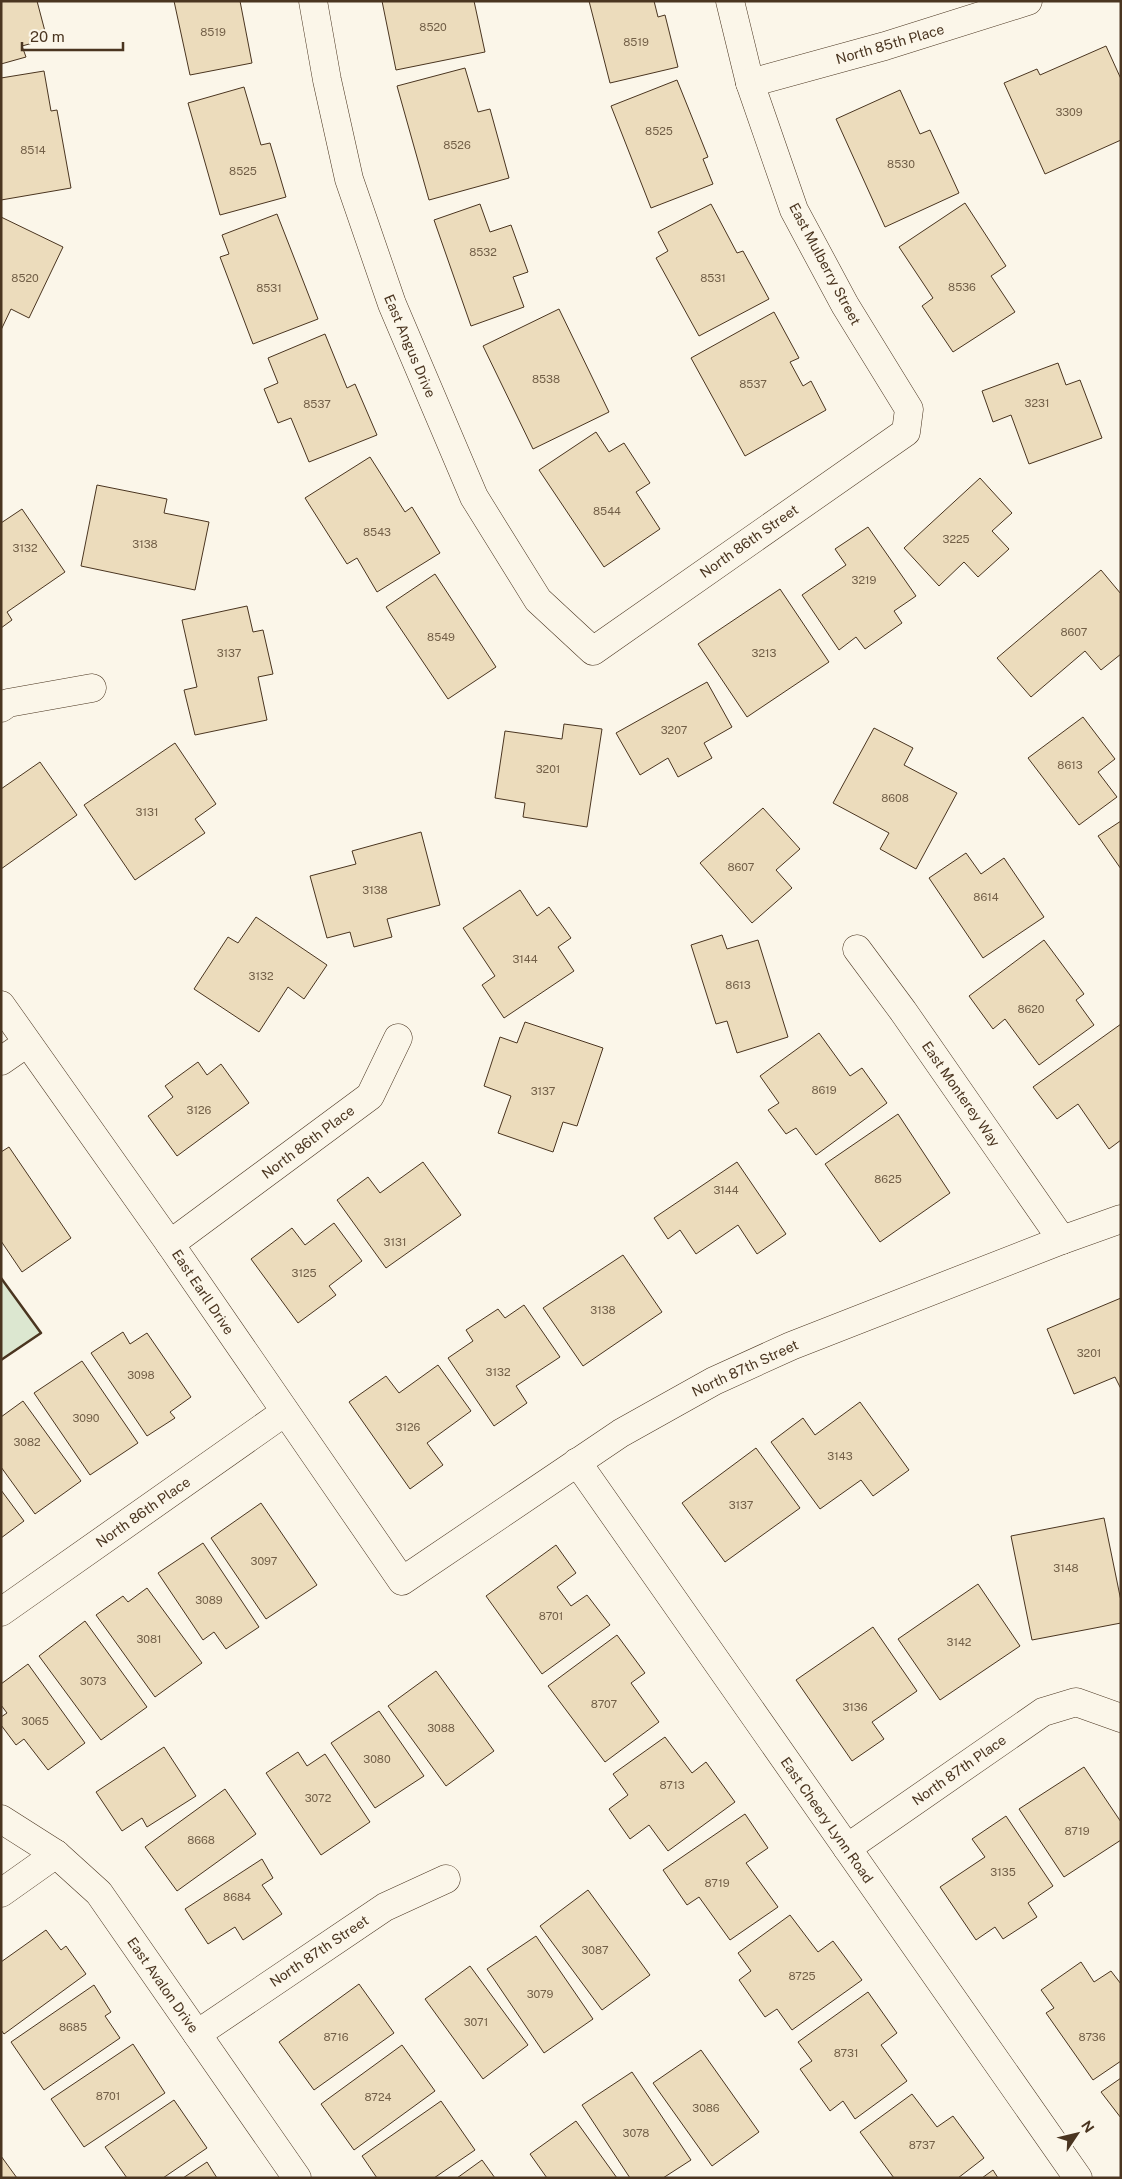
<svg xmlns="http://www.w3.org/2000/svg" width="1122" height="2179" font-family="'Public Sans',sans-serif">
	<style>
		.green { fill: #dce7d0; stroke: #887966 }
		.building { fill: #ecdcbc; stroke: #4a3520 }
		.lines { fill: none; stroke-linecap: round; stroke-linejoin: round }
		.minor-casing { stroke: #4a3520; stroke-width: 29 }
		.minor { stroke: #fbf6e9; stroke-width: 28 }
		.wall { stroke: #4a3520; stroke-width: 2.5 }
		.labels { text-anchor: middle; dominant-baseline: central; stroke-width: 4; stroke-linejoin: round; paint-order: stroke }
		.number-label { font-size: 11px; fill: #725f47 }
		.street-label { font-size: 14px; fill: #4a3520; stroke: #fbf6e9 }
	</style>
	<rect width="100%" height="100%" fill="#fbf6e9"/>
	<!-- green -->
	<path class="green" d="M1,1278L41,1333L1,1360Z"/>
	<!-- building -->
	<g class="building">
		<path d="M1,1H37L47,39L22,46L26,57L1,64Z"/>
		<path d="M174,1H240L252,63L190,75Z"/>
		<path d="M382,1H474L485,52L396,70Z"/>
		<path d="M589,1H654L658,17L665,15L678,67L610,83Z"/>
		<path d="M1106,46L1121,79V140L1045,174L1004,83L1037,69L1040,75Z"/>
		<path d="M465,68L478,112L490,109L509,178L429,200L397,86Z"/>
		<path d="M44,71L51,111L57,110L71,188L1,200V78Z"/>
		<path d="M677,80L708,157L703,159L713,184L651,208L611,106Z"/>
		<path d="M244,87L261,145L270,143L286,197L220,215L188,103Z"/>
		<path d="M900,90L920,134L930,130L959,193L885,227L836,119Z"/>
		<path d="M965,203L1006,266L991,276L1015,312L953,352L922,306L933,298L899,247Z"/>
		<path d="M480,204L490,232L511,225L528,272L513,277L524,307L471,326L434,220Z"/>
		<path d="M711,204L737,253L743,251L769,299L699,336L656,258L668,251L658,232Z"/>
		<path d="M277,214L318,319L253,344L220,257L229,254L222,235Z"/>
		<path d="M1,217L63,247L29,318L11,309L1,330Z"/>
		<path d="M559,309L609,412L533,449L483,346Z"/>
		<path d="M774,312L799,358L790,362L803,386L811,381L826,410L745,456L691,358Z"/>
		<path d="M325,334L347,388L355,384L377,435L309,462L291,418L278,423L264,389L278,383L268,358Z"/>
		<path d="M1058,363L1066,385L1080,380L1102,438L1029,464L1011,415L993,422L982,391Z"/>
		<path d="M596,432L609,452L624,443L650,483L636,492L660,529L604,567L539,470Z"/>
		<path d="M370,457L405,512L412,507L440,553L377,592L357,558L347,564L305,498Z"/>
		<path d="M980,478L1012,513L992,531L1009,549L978,577L964,562L939,586L904,548Z"/>
		<path d="M97,485L167,499L164,513L209,522L195,590L81,566Z"/>
		<path d="M22,509L65,572L7,612L12,620L1,628V523Z"/>
		<path d="M868,527L916,596L894,611L902,623L865,649L856,637L839,650L802,595L846,565L835,549Z"/>
		<path d="M1101,570L1121,594V654L1101,670L1085,651L1031,697L997,658Z"/>
		<path d="M435,574L496,667L448,699L386,607Z"/>
		<path d="M780,589L829,662L747,717L698,644Z"/>
		<path d="M247,606L253,632L263,630L273,674L258,677L267,720L195,735L184,690L197,687L182,620Z"/>
		<path d="M707,682L732,727L704,743L712,758L678,777L668,758L640,775L616,733Z"/>
		<path d="M1083,717L1115,759L1098,772L1117,797L1079,825L1028,758Z"/>
		<path d="M564,724L602,729L587,827L523,817L525,803L495,798L505,731L562,739Z"/>
		<path d="M874,728L913,748L904,765L957,793L916,869L880,849L889,833L833,803Z"/>
		<path d="M175,743L216,804L195,819L205,833L135,880L84,805Z"/>
		<path d="M40,762L77,815L1,869V789Z"/>
		<path d="M763,808L800,849L776,870L792,888L752,923L700,863Z"/>
		<path d="M1121,821V869L1098,836Z"/>
		<path d="M421,832L440,905L387,919L392,937L354,947L350,932L327,938L310,876L356,864L352,851Z"/>
		<path d="M966,853L981,874L1004,858L1044,917L983,958L929,878Z"/>
		<path d="M520,890L537,916L549,907L571,938L558,947L574,971L504,1018L482,985L495,976L463,928Z"/>
		<path d="M256,917L327,965L304,999L288,987L259,1032L194,989L228,937L238,943Z"/>
		<path d="M722,935L727,949L758,940L788,1037L737,1053L727,1021L716,1024L691,945Z"/>
		<path d="M1044,940L1084,994L1076,1000L1094,1025L1039,1065L1005,1019L993,1029L969,996Z"/>
		<path d="M525,1022L603,1048L577,1126L563,1122L553,1152L498,1133L511,1096L484,1086L500,1037L517,1043Z"/>
		<path d="M1121,1024V1140L1109,1149L1078,1104L1057,1119L1033,1087Z"/>
		<path d="M819,1033L850,1076L862,1068L887,1103L816,1155L796,1128L786,1134L768,1110L779,1103L760,1076Z"/>
		<path d="M198,1062L207,1075L221,1064L249,1103L177,1156L148,1116L173,1097L165,1086Z"/>
		<path d="M898,1114L950,1193L880,1242L825,1164Z"/>
		<path d="M9,1147L71,1238L22,1272L1,1241V1152Z"/>
		<path d="M423,1162L461,1215L386,1268L337,1200L368,1177L380,1193Z"/>
		<path d="M737,1162L786,1234L757,1254L738,1225L696,1254L680,1230L668,1239L654,1218Z"/>
		<path d="M334,1223L362,1261L329,1286L336,1295L298,1323L251,1259L292,1228L305,1245Z"/>
		<path d="M623,1255L662,1312L583,1366L543,1308Z"/>
		<path d="M1121,1298V1389L1115,1377L1074,1394L1047,1329Z"/>
		<path d="M524,1305L560,1357L516,1386L527,1403L494,1426L448,1358L473,1341L466,1330L498,1309L505,1318Z"/>
		<path d="M123,1332L130,1344L147,1333L191,1397L170,1412L175,1418L147,1436L91,1353Z"/>
		<path d="M82,1361L138,1443L90,1475L34,1393Z"/>
		<path d="M438,1365L471,1411L427,1443L443,1465L410,1489L349,1402L386,1376L399,1393Z"/>
		<path d="M23,1401L81,1481L35,1514L1,1467V1417Z"/>
		<path d="M860,1402L909,1470L873,1496L861,1480L820,1509L771,1442L803,1418L815,1435Z"/>
		<path d="M756,1448L800,1508L725,1562L682,1503Z"/>
		<path d="M1,1490L24,1521L1,1538Z"/>
		<path d="M261,1503L317,1585L266,1619L211,1538Z"/>
		<path d="M1104,1518L1121,1601V1623L1032,1640L1011,1536Z"/>
		<path d="M203,1543L259,1627L226,1649L214,1632L203,1640L158,1573Z"/>
		<path d="M556,1545L576,1573L557,1587L571,1606L587,1595L610,1625L542,1674L486,1596Z"/>
		<path d="M978,1584L1020,1646L940,1700L898,1639Z"/>
		<path d="M147,1588L202,1663L155,1697L96,1615L123,1596L128,1602Z"/>
		<path d="M85,1621L147,1707L101,1740L39,1656Z"/>
		<path d="M873,1627L917,1691L872,1722L884,1739L852,1761L796,1680Z"/>
		<path d="M617,1635L645,1673L631,1683L659,1722L605,1762L548,1686Z"/>
		<path d="M28,1664L85,1743L48,1770L24,1739L16,1745L1,1725V1717L7,1713L1,1705V1684Z"/>
		<path d="M436,1671L494,1751L446,1786L388,1706Z"/>
		<path d="M379,1711L424,1776L375,1808L331,1743Z"/>
		<path d="M665,1737L692,1773L706,1762L735,1802L668,1851L649,1825L630,1839L609,1809L628,1795L613,1774Z"/>
		<path d="M164,1747L196,1796L147,1827L142,1818L122,1831L96,1792Z"/>
		<path d="M298,1752L307,1766L325,1754L370,1822L321,1855L266,1773Z"/>
		<path d="M1084,1767L1121,1822V1840L1064,1877L1019,1809Z"/>
		<path d="M225,1789L256,1834L177,1891L145,1847Z"/>
		<path d="M745,1814L768,1848L746,1863L778,1907L730,1940L699,1897L687,1905L663,1870Z"/>
		<path d="M1006,1816L1053,1886L1028,1903L1037,1917L1003,1939L995,1927L976,1940L940,1887L985,1857L972,1839Z"/>
		<path d="M262,1859L273,1878L262,1885L282,1914L243,1940L235,1927L208,1944L185,1909Z"/>
		<path d="M588,1890L650,1975L602,2010L540,1926Z"/>
		<path d="M790,1915L818,1952L833,1941L862,1980L792,2030L777,2009L765,2017L739,1980L751,1971L738,1953Z"/>
		<path d="M46,1930L61,1950L66,1946L86,1974L4,2034L1,2030V1962Z"/>
		<path d="M536,1936L593,2019L544,2053L487,1969Z"/>
		<path d="M1081,1962L1094,1982L1111,1971L1121,1984V2061L1093,2080L1046,2013L1054,2008L1041,1990Z"/>
		<path d="M470,1966L528,2045L483,2079L425,1999Z"/>
		<path d="M359,1984L394,2033L314,2090L279,2042Z"/>
		<path d="M94,1985L111,2012L105,2016L120,2038L44,2090L11,2042Z"/>
		<path d="M868,1992L897,2033L881,2045L907,2081L855,2119L843,2101L830,2111L800,2069L812,2061L798,2042Z"/>
		<path d="M133,2044L165,2093L84,2147L51,2099Z"/>
		<path d="M402,2045L435,2091L354,2150L321,2104Z"/>
		<path d="M701,2050L759,2132L712,2166L653,2083Z"/>
		<path d="M632,2072L691,2160L663,2178H630L582,2105Z"/>
		<path d="M1121,2078V2118L1101,2092Z"/>
		<path d="M912,2094L937,2127L953,2116L984,2158L958,2178H894L860,2132Z"/>
		<path d="M174,2100L207,2148L163,2178H127L105,2147Z"/>
		<path d="M441,2101L475,2150L434,2178H377L362,2156Z"/>
		<path d="M576,2121L617,2178H547L530,2154Z"/>
		<path d="M1,2156L17,2178H1Z"/>
		<path d="M482,2160L495,2178H457Z"/>
		<path d="M207,2162L217,2178H183Z"/>
		<path d="M993,2170L998,2178H982Z"/>
	</g>
	<g class="lines">
		<defs>
			<g id="minor">
				<path d="M313,1L327,80L349,179L392,304L474,497L538,600L593,651L906,432L909,409L845,305L794,210L750,83L730,1"/>
				<path d="M750,83L885,46L1028,1"/>
				<path d="M1,708L8,703L92,688"/>
				<path d="M857,949L903,1011L1062,1240"/>
				<path d="M1,1005L170,1244L402,1581L621,1433L714,1381L791,1346L1062,1240L1121,1219"/>
				<path d="M1,1061L27,1043"/>
				<path d="M170,1244L370,1096L398,1038"/>
				<path d="M577,1462L1078,2178"/>
				<path d="M1,1612L285,1412"/>
				<path d="M1,1819L56,1854L99,1893L297,2178"/>
				<path d="M847,1848L1043,1712L1076,1702L1121,1718"/>
				<path d="M1,1893L56,1854"/>
				<path d="M197,2034L385,1907L446,1879"/>
			</g>
		</defs>
		<!-- minor casing -->
		<use href="#minor" class="minor-casing"/>
		<!-- minor -->
		<use href="#minor" class="minor"/>
		<!-- wall -->
		<path class="wall" d="M1,1278L41,1333L1,1360"/>
	</g>
	<g class="labels">
		<!-- number labels -->
		<g class="number-label">
			<text x="433" y="27">8520</text>
			<text x="213" y="32">8519</text>
			<text x="636" y="42">8519</text>
			<text x="1069" y="112">3309</text>
			<text x="659" y="131">8525</text>
			<text x="457" y="145">8526</text>
			<text x="33" y="150">8514</text>
			<text x="901" y="164">8530</text>
			<text x="243" y="171">8525</text>
			<text x="483" y="252">8532</text>
			<text x="25" y="278">8520</text>
			<text x="713" y="278">8531</text>
			<text x="962" y="287">8536</text>
			<text x="269" y="288">8531</text>
			<text x="546" y="379">8538</text>
			<text x="753" y="384">8537</text>
			<text x="1037" y="403">3231</text>
			<text x="317" y="404">8537</text>
			<text x="607" y="511">8544</text>
			<text x="377" y="532">8543</text>
			<text x="956" y="539">3225</text>
			<text x="145" y="544">3138</text>
			<text x="25" y="548">3132</text>
			<text x="864" y="580">3219</text>
			<text x="1074" y="632">8607</text>
			<text x="441" y="637">8549</text>
			<text x="229" y="653">3137</text>
			<text x="764" y="653">3213</text>
			<text x="674" y="730">3207</text>
			<text x="1070" y="765">8613</text>
			<text x="548" y="769">3201</text>
			<text x="895" y="798">8608</text>
			<text x="147" y="812">3131</text>
			<text x="741" y="867">8607</text>
			<text x="375" y="890">3138</text>
			<text x="986" y="897">8614</text>
			<text x="525" y="959">3144</text>
			<text x="261" y="976">3132</text>
			<text x="738" y="985">8613</text>
			<text x="1031" y="1009">8620</text>
			<text x="824" y="1090">8619</text>
			<text x="543" y="1091">3137</text>
			<text x="199" y="1110">3126</text>
			<text x="888" y="1179">8625</text>
			<text x="726" y="1190">3144</text>
			<text x="395" y="1242">3131</text>
			<text x="304" y="1273">3125</text>
			<text x="603" y="1310">3138</text>
			<text x="1089" y="1353">3201</text>
			<text x="498" y="1372">3132</text>
			<text x="141" y="1375">3098</text>
			<text x="86" y="1418">3090</text>
			<text x="408" y="1427">3126</text>
			<text x="27" y="1442">3082</text>
			<text x="840" y="1456">3143</text>
			<text x="741" y="1505">3137</text>
			<text x="264" y="1561">3097</text>
			<text x="1066" y="1568">3148</text>
			<text x="209" y="1600">3089</text>
			<text x="551" y="1616">8701</text>
			<text x="149" y="1639">3081</text>
			<text x="959" y="1642">3142</text>
			<text x="93" y="1681">3073</text>
			<text x="604" y="1704">8707</text>
			<text x="855" y="1707">3136</text>
			<text x="35" y="1721">3065</text>
			<text x="441" y="1728">3088</text>
			<text x="377" y="1759">3080</text>
			<text x="672" y="1785">8713</text>
			<text x="318" y="1798">3072</text>
			<text x="1077" y="1831">8719</text>
			<text x="201" y="1840">8668</text>
			<text x="1003" y="1872">3135</text>
			<text x="717" y="1883">8719</text>
			<text x="237" y="1897">8684</text>
			<text x="595" y="1950">3087</text>
			<text x="802" y="1976">8725</text>
			<text x="540" y="1994">3079</text>
			<text x="476" y="2022">3071</text>
			<text x="73" y="2027">8685</text>
			<text x="336" y="2037">8716</text>
			<text x="1092" y="2037">8736</text>
			<text x="846" y="2053">8731</text>
			<text x="108" y="2096">8701</text>
			<text x="378" y="2097">8724</text>
			<text x="706" y="2108">3086</text>
			<text x="636" y="2133">3078</text>
			<text x="922" y="2145">8737</text>
		</g>
		<!-- street labels -->
		<g class="street-label">
			<text transform="translate(890 44) rotate(-16)">North 85th Place</text>
			<text transform="translate(825 264) rotate(62)">East Mulberry Street</text>
			<text transform="translate(410 346) rotate(67)">East Angus Drive</text>
			<text transform="translate(749 541) rotate(-35)">North 86th Street</text>
			<text transform="translate(961 1094) rotate(55)">East Monterey Way</text>
			<text transform="translate(308 1142) rotate(-37)">North 86th Place</text>
			<text transform="translate(203 1292) rotate(56)">East Earll Drive</text>
			<text transform="translate(745 1368) rotate(-25)">North 87th Street</text>
			<text transform="translate(143 1512) rotate(-35)">North 86th Place</text>
			<text transform="translate(959 1770) rotate(-35)">North 87th Place</text>
			<text transform="translate(827 1820) rotate(55)">East Cheery Lynn Road</text>
			<text transform="translate(319 1951) rotate(-34)">North 87th Street</text>
			<text transform="translate(163 1985) rotate(55)">East Avalon Drive</text>
		</g>
	</g>
	<!-- border -->
	<rect width="1122" height="2179" fill="none" stroke="#4a3520" stroke-width="5"/>
	<!-- north arrow -->
	<g transform="translate(1077 2134) rotate(55)" stroke="#fbf6e9" stroke-width="4" paint-order="stroke">
	<path d="M0-4L9 19L0 12L-9 19Z" fill="#4a3520"/>
	<text y="-8" font-size="14" font-weight="bold" text-anchor="middle" fill="#4a3520">N</text>
	</g>
	<!-- scale -->
	<path d="M22 42v8h101v-8" fill="none" stroke="#4a3520" stroke-width="2.5"/>
	<text x="30" y="42" font-size="15" fill="#4a3520" stroke="#fbf6e9" stroke-width="4" paint-order="stroke">20 m</text>
</svg>
